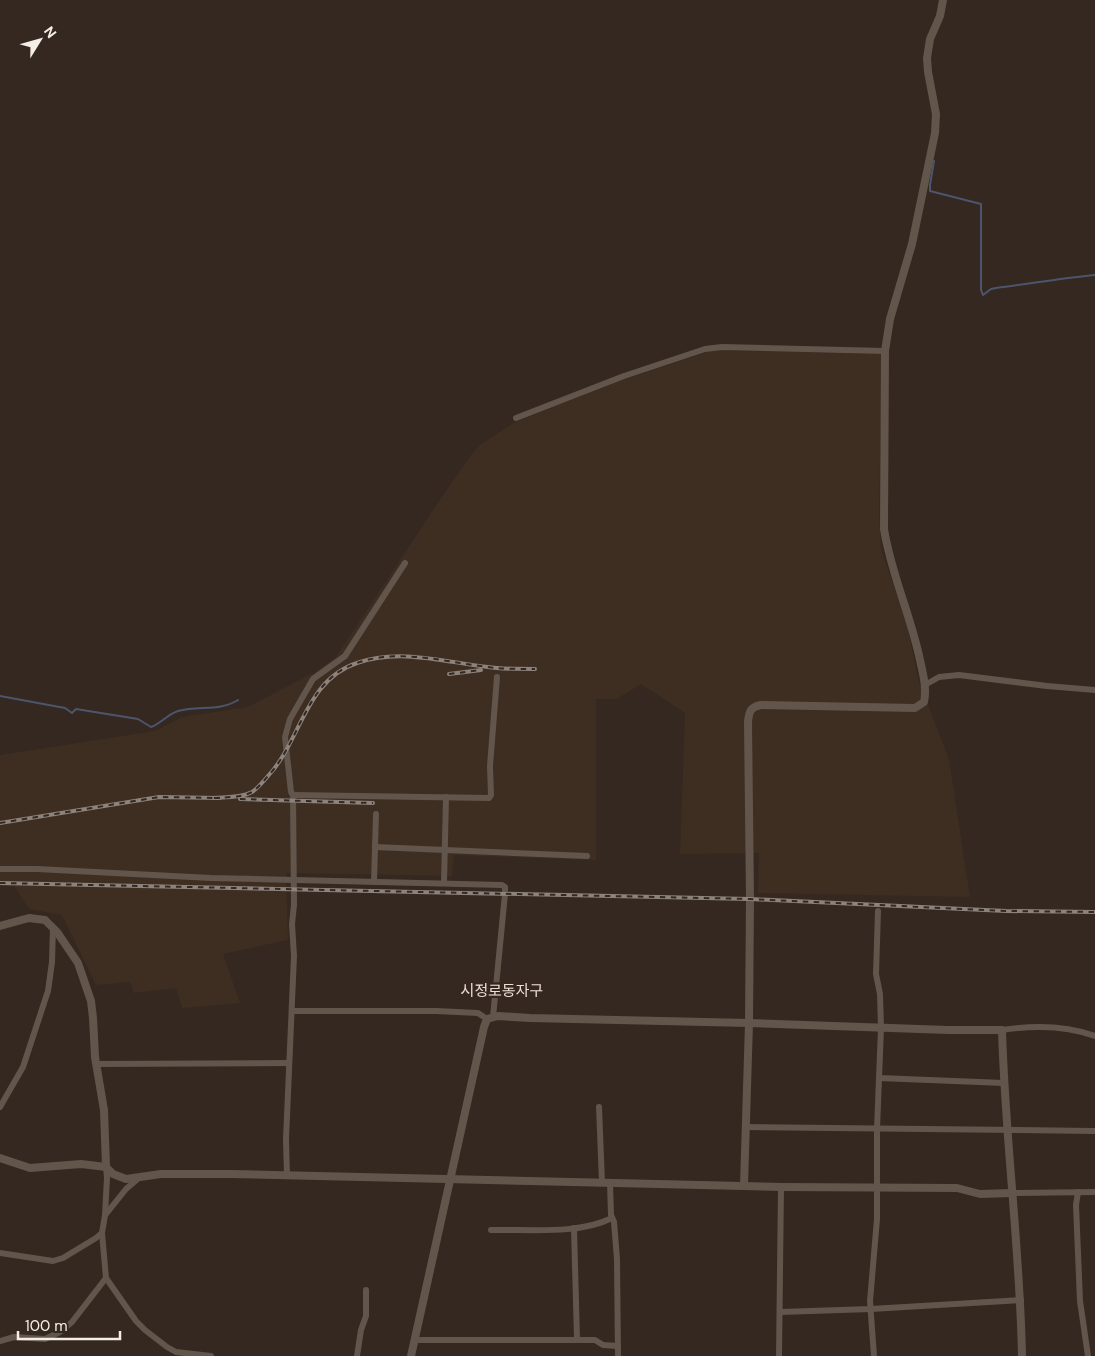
<svg xmlns="http://www.w3.org/2000/svg" width="1095" height="1356" font-family="'DM Sans','Noto Sans KR',sans-serif">
	<style>
		.built { fill: #3e2e21 }
		.lines { fill: none; stroke-linecap: round; stroke-linejoin: round }
		.stream { stroke: #4c556d; stroke-width: 2 }
		.minor { stroke: #62554c; stroke-width: 6 }
		.tertiary { stroke: #62554c; stroke-width: 8 }
		.rail-casing { stroke: #8d837d; stroke-width: 4 }
		.rail { stroke: #342820; stroke-width: 2; stroke-dasharray: 5.5; stroke-linecap: butt }
		.labels { text-anchor: middle; dominant-baseline: central; stroke-width: 5; stroke-linejoin: round; paint-order: stroke }
		.quarter-label { font-size: 15px; fill: #eeded4; stroke: #342820 }
	</style>
	<rect width="100%" height="100%" fill="#342820"/>
	<!-- built -->
	<path class="built" d="M713,350L882,354L879,514L881,549L907,624L918,679L949,759L970,897L758,893L759,853L680,854L685,713L641,684L617,699H596V860L454,855L452,876L286,873L288,940L223,954L240,1003L182,1008L176,988L134,993L130,982L96,985L62,915L29,909L15,887L0,886V755L155,731L182,717L248,707L315,672L336,657L441,498L471,455L480,445L515,422L620,381Z"/>
	<g class="lines">
		<!-- stream -->
		<g class="stream">
			<path d="M934,161L930,185V191L981,204V290L983,295L991,289L996,288C1029,284 1062,278 1095,275"/>
			<path d="M0,696L65,708L72,713L76,709L138,719L151,727C160,724 168,714 178,711C199,705 219,712 238,700"/>
		</g>
		<!-- minor -->
		<g class="minor">
			<path d="M516,418L624,376L705,349L722,347L885,351"/>
			<path d="M925,685L939,677L959,675L1047,686L1095,690"/>
			<path d="M293,795L489,798L491,795L490,766L497,677"/>
			<path d="M375,847L587,856"/>
			<path d="M0,869H37L211,878L502,885L505,887V894L493,1017"/>
			<path d="M374,882L376,814"/>
			<path d="M444,883L446,797"/>
			<path d="M292,1011H436L478,1013L487,1019"/>
			<path d="M1002,1030C1034,1025 1065,1025 1095,1036"/>
			<path d="M96,1064L289,1063"/>
			<path d="M879,1078L1004,1083"/>
			<path d="M0,1107L23,1067L48,991L52,962L53,927"/>
			<path d="M599,1107L602,1182"/>
			<path d="M745,1127L1095,1131"/>
			<path d="M287,1176L286,1139L294,956L292,924L294,905L293,795L291,792L285,737L290,719L313,679L345,656L405,563"/>
			<path d="M610,1183L611,1215L614,1222L617,1259L618,1356"/>
			<path d="M1078,1192L1076,1205L1080,1301L1088,1356"/>
			<path d="M1012,1193L1095,1192"/>
			<path d="M106,1214L126,1189L140,1177"/>
			<path d="M574,1228L577,1339"/>
			<path d="M491,1230C529,1229 578,1235 612,1218"/>
			<path d="M102,1233L106,1278L136,1321L145,1330L167,1347L176,1352L211,1356"/>
			<path d="M0,1253L53,1261L63,1258L96,1238L102,1233L105,1215L107,1178L106,1167"/>
			<path d="M780,1312L871,1309L1021,1300"/>
			<path d="M415,1340H595L603,1345L618,1346"/>
			<path d="M0,1341L14,1337L45,1339L60,1332L72,1322L106,1278"/>
			<path d="M357,1356L361,1330L366,1316V1290"/>
			<path d="M779,1356L781,1187"/>
			<path d="M874,1356L870,1301L877,1219V1129L881,1028L880,994L876,974L878,911"/>
		</g>
		<!-- tertiary -->
		<g class="tertiary">
			<path d="M0,926L29,918L45,920L57,932L78,963L91,1001L93,1018L95,1057L104,1110L106,1167L113,1174L126,1179L161,1174H230L781,1187L957,1188L980,1194L1012,1193"/>
			<path d="M0,1158L30,1168L81,1164L106,1167"/>
			<path d="M744,1185L749,1023L750,899L748,722C749,712 750,707 761,705L915,708L924,702C927,688 923,674 920,660C911,616 891,574 884,529L885,351L890,319L912,244L935,133L936,114L928,72L927,58L930,39L940,16L943,0"/>
			<path d="M411,1356L484,1027L487,1019L498,1016L530,1018L749,1023L948,1030H1002C1005,1139 1020,1247 1022,1356"/>
		</g>
		<defs>
			<g id="rail">
				<path d="M449,674L481,670"/>
				<path d="M214,798C226,797 241,798 252,792C258,788 263,782 268,776C301,741 305,680 357,663C402,647 451,664 497,668C509,669 522,669 535,669"/>
				<path d="M240,799L373,803"/>
				<path d="M0,823L159,797L220,798"/>
				<path d="M0,883L750,899L1006,911L1095,912"/>
			</g>
		</defs>
		<!-- rail casing -->
		<use href="#rail" class="rail-casing"/>
		<!-- rail -->
		<use href="#rail" class="rail"/>
	</g>
	<g class="labels">
		<!-- quarter labels -->
		<g class="quarter-label">
			<text x="502" y="991">시정로동자구</text>
		</g>
	</g>
	<!-- north arrow -->
	<g transform="translate(40 40) rotate(53)" stroke="#342820" stroke-width="4" paint-order="stroke">
	<path d="M0-4L9 19L0 12L-9 19Z" fill="#f5ede8"/>
	<text y="-8" font-size="14" font-weight="bold" text-anchor="middle" fill="#f5ede8">N</text>
	</g>
	<!-- scale -->
	<path d="M18 1331v8h102v-8" fill="none" stroke="#f5ede8" stroke-width="2.5"/>
	<text x="25" y="1331" font-size="15" fill="#f5ede8" stroke="#342820" stroke-width="4" paint-order="stroke">100 m</text>
</svg>
